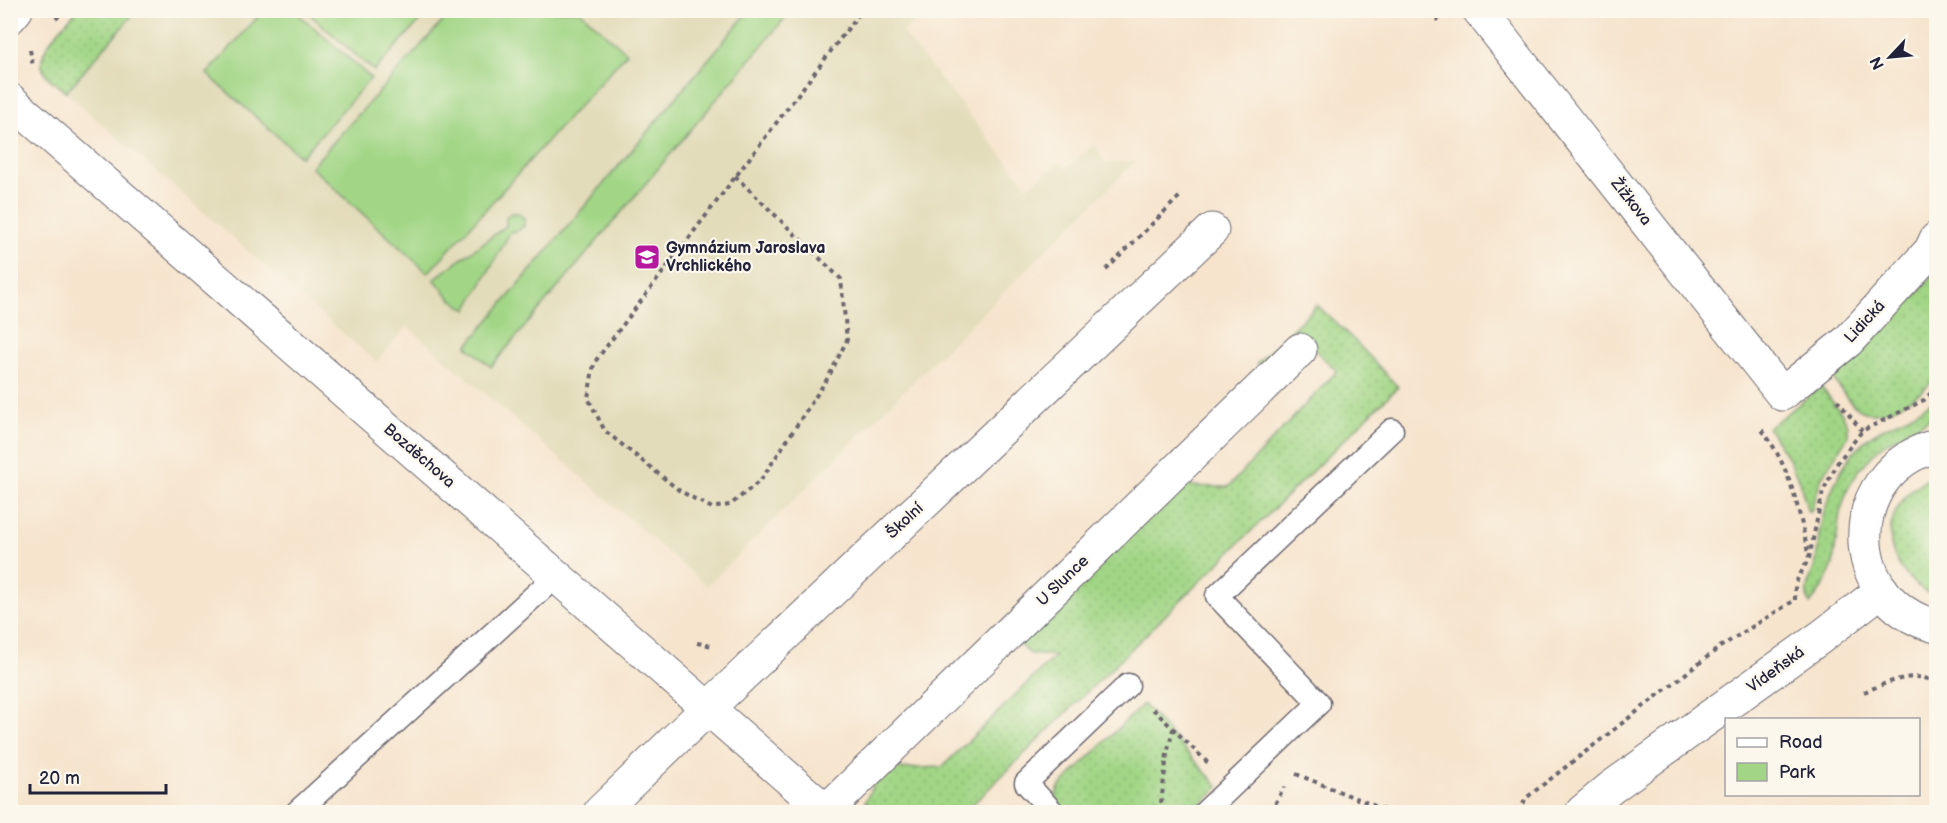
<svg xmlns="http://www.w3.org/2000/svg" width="1947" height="823" font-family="'Balsamiq Sans',sans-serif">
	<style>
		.built { fill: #e3dcba }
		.grass { fill: url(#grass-dots); stroke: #627c60; stroke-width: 1.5 }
		.green { fill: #a2d686; stroke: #627c60; stroke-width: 1.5 }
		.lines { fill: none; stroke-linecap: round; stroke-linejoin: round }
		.lane-casing { stroke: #6c666e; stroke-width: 25 }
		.street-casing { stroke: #6c666e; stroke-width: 35 }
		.primary-casing { stroke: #6c666e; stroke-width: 35 }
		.path { stroke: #6c666e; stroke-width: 4; stroke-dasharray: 4.5 4.5; stroke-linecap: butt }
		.lane { stroke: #fff; stroke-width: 22 }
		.street { stroke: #fff; stroke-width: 33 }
		.primary { stroke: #fff; stroke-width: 33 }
		.labels { text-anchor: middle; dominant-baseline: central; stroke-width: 4.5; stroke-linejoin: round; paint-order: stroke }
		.street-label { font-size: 16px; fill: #22223b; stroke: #fbf7ec }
		.poi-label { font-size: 16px; font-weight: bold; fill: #22223b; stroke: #fbf7ec; text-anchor: start }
	</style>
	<defs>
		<pattern id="grass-dots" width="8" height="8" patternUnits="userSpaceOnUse" patternTransform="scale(1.5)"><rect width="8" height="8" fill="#a2d686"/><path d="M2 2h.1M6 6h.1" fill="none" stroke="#8bb775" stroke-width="1.8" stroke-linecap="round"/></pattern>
	</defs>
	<rect width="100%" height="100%" fill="#fbf7ec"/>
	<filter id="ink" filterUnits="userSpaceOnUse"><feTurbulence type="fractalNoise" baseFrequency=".0167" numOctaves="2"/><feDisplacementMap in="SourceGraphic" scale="12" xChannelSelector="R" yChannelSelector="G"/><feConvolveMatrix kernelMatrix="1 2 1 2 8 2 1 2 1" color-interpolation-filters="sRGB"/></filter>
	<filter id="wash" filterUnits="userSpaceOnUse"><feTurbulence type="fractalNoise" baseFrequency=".008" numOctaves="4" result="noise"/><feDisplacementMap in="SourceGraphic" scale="24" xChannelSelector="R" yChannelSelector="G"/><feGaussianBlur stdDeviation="1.35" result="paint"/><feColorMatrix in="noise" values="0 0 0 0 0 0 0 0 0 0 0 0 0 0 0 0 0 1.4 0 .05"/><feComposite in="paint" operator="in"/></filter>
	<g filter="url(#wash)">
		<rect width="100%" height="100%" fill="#f6e4cd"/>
		<!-- built -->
		<path class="built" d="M77,11H928L902,32L1028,187L1060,161L1066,168L1095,144L1105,163L1136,161L707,586L407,326L376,362L50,79L42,68L41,57L47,44Z"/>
		<!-- grass -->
		<g class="grass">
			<path d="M77,10L136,11L66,92C58,86 47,79 43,69C35,51 66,23 77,10Z"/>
			<path d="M1936,272V378C1921,394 1880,425 1857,408C1847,401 1840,388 1833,378L1859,357Z"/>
			<path d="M1317,305L1358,344L1398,387L965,812H876L865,802L873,785L890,769L942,767L1055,656L1031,654L1018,644L1179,486L1228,487L1337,371L1298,334L1262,368L1257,363Z"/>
			<path d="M1821,387L1842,414L1848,426V436L1822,477L1811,511L1808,512L1800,483L1788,458L1768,428Z"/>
			<path d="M1936,398V415L1881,446L1860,469L1848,488L1840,513L1833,565L1823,587L1810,604C1801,588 1813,577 1816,561C1818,549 1818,536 1821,524C1828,492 1847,449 1877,432C1896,421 1919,413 1936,398Z"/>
			<path d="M1936,476V597C1895,579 1874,533 1906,496C1914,487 1924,478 1936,476Z"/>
			<path d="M1143,704L1219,787L1193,812H1136L1128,804L1119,812H1065L1058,806L1055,796L1060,786Z"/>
		</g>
		<!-- green -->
		<g class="green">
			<path d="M453,10L580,11L627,53L428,273L311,167Z"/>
			<path d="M295,11L371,78L301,157L207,74L263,11Z"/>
			<path d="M306,11H429L374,71Z"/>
			<path d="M749,11H791L491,367L467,346Z"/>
			<path d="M511,213H518L524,218V226L516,232L511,231L467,310L450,298L434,279L506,226V217Z"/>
		</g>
	</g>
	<g filter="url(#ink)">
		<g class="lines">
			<defs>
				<g id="lane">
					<path d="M297,812L556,576"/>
					<path d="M1053,812L1026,783L1128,685"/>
					<path d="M1205,812L1319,703L1217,596L1392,430"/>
				</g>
				<g id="street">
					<path d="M1479,10L1782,394L1848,341L1931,250L1936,239"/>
					<path d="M10,17L16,10"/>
					<path d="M10,100L827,812"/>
					<path d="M826,811L1300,350"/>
					<path d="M600,812L707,709L1212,230"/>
					<path d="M1582,812L1612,787L1821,637L1882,590"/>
				</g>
				<path id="primary" d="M1936,446C1841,471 1841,602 1936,626"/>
			</defs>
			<!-- lane casing -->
			<use href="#lane" class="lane-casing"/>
			<!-- street casing -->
			<use href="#street" class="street-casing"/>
			<!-- primary casing -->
			<use href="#primary" class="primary-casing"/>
			<!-- path -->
			<g class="path">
				<path d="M1431,10L1440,22"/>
				<path d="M56,19L64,10"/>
				<path d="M30,50L33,66"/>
				<path d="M735,176L841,279L847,340L829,376L761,480L730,505L712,508L680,491L605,431L588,398L594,363L862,10"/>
				<path d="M1106,270L1182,194"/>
				<path d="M1837,400L1862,431"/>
				<path d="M1762,430C1791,467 1800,514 1809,558"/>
				<path d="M1795,600V584L1809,558L1823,491L1838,462L1862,431L1924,400L1936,388"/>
				<path d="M697,643L713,646"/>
				<path d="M1864,692C1887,683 1914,669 1936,683"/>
				<path d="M1153,709L1208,763"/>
				<path d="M1296,774L1390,812"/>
				<path d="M1160,812L1167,754L1173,729"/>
				<path d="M1271,812L1284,787"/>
				<path d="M1519,812L1526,798L1720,647L1795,600"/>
			</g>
			<!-- lane -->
			<use href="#lane" class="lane"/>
			<!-- street -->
			<use href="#street" class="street"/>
			<!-- primary -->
			<use href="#primary" class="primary"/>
		</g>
	</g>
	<!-- icons -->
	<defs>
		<symbol id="school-square" viewBox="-11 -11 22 22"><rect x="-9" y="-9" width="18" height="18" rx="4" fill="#b5179e" stroke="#fbf7ec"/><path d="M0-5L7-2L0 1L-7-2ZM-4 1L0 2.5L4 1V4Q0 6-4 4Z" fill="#fff"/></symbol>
	</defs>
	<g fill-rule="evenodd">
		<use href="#school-square" x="632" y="242" width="30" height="30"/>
	</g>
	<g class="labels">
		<!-- street labels -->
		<g class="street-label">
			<text transform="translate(1631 202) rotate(52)">Žižkova</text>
			<text transform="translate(1865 322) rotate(-47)">Lidická</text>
			<text transform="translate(419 456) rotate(41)">Bozděchova</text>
			<text transform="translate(905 521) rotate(-43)">Školní</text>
			<text transform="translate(1063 581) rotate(-44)">U Slunce</text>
			<text transform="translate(1776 670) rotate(-36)">Vídeňská</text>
		</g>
		<!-- poi labels -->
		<g class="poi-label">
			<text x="666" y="248">Gymnázium Jaroslava<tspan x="666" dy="18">Vrchlického</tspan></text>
		</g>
	</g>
	<!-- margin -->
	<rect width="1947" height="823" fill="none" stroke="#fbf7ec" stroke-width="36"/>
	<!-- legend -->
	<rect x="1725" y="718" width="195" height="78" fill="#fbf7ec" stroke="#a4a2a5" stroke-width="1.5"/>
	<rect x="1737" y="738" width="30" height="9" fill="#ffffff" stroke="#a4a2a5" stroke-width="1.5"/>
	<text x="1779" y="748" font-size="18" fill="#22223b">Road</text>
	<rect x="1737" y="763" width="30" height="18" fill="#a2d686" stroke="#a4a2a5" stroke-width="1.5"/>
	<text x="1779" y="778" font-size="18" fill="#22223b">Park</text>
	<!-- north arrow -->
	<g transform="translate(1890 57) rotate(244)" stroke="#fbf7ec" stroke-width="4.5" paint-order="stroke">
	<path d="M0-4.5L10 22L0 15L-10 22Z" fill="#22223b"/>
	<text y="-9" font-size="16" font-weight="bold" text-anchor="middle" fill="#22223b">N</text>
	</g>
	<!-- scale -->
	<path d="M30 784v9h136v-9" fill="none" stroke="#22223b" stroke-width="3"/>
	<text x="39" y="784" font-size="18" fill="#22223b" stroke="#fbf7ec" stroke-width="4.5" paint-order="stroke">20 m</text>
</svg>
